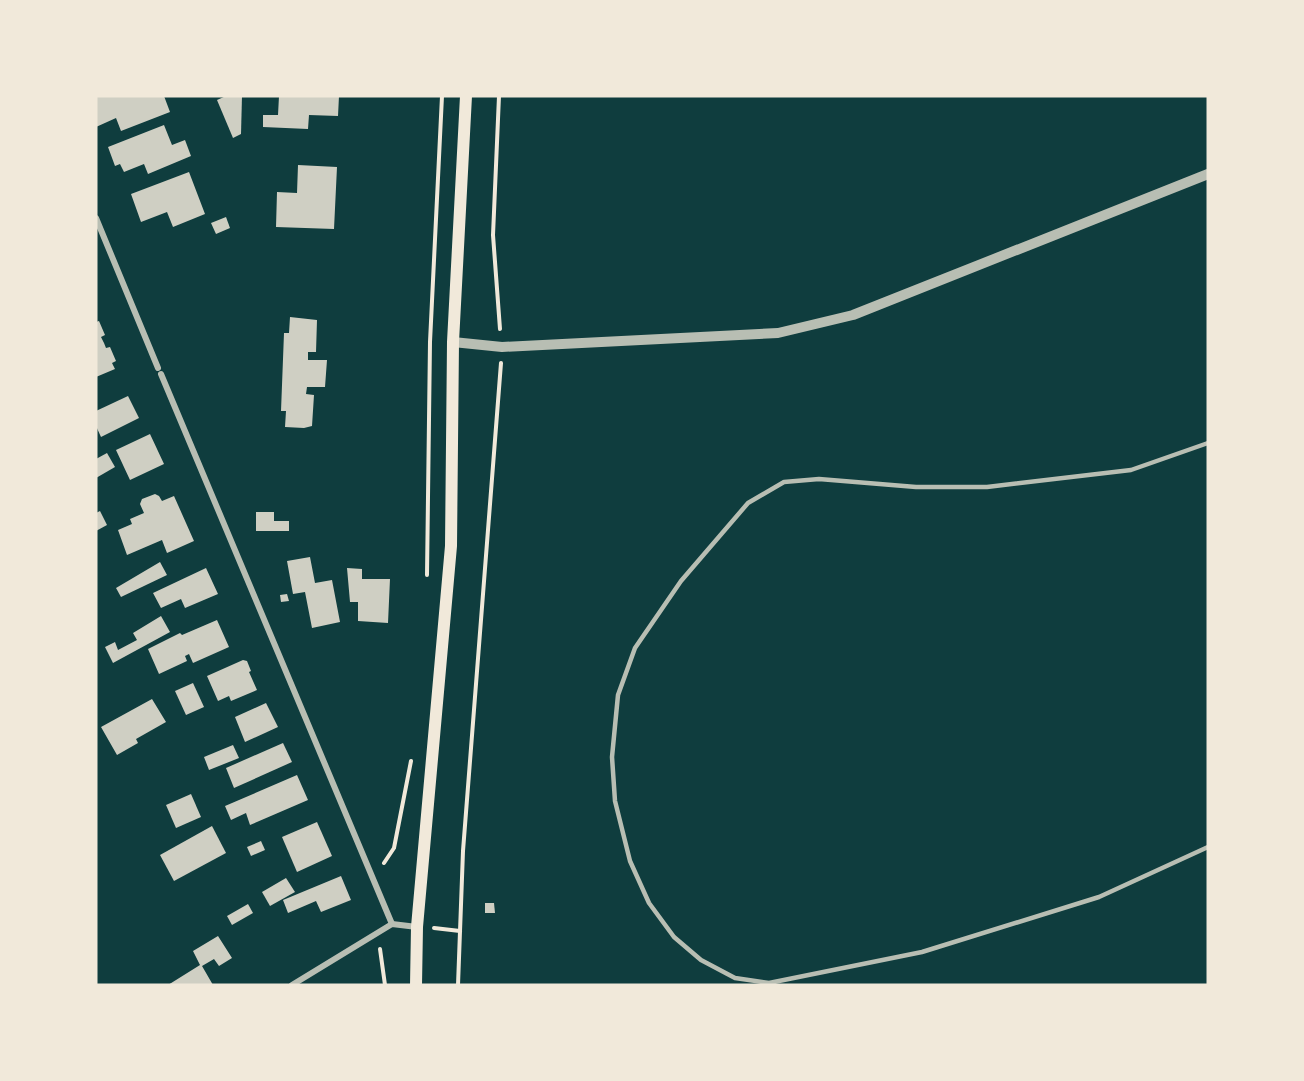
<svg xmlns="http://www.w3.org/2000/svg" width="1304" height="1081" font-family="Merriweather,serif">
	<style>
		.building { fill: #cfcfc3 }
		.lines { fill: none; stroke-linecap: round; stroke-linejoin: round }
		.path { stroke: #f1e9da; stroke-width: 4 }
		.service { stroke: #b8beb3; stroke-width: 4.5 }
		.minor { stroke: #b8beb3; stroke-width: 6 }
		.tertiary { stroke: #b8beb3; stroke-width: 10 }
		.secondary { stroke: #f1e9da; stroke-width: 12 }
	</style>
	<rect width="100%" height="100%" fill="#0f3d3e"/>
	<!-- building -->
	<g class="building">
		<path d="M96,96H164L170,112L121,131L116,118L96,127Z"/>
		<path d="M226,96H242L241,134L233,138L217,100Z"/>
		<path d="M279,96H339L338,116L309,115L308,129L263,127V115H278Z"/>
		<path d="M164,125L172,145L185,140L191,156L148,174L144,164L124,172L120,164L115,166L108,147Z"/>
		<path d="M298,165L337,167L334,229L276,227L277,192L297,193Z"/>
		<path d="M189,172L205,214L173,227L167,212L141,222L131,194Z"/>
		<path d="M226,217L230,228L216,234L211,223Z"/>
		<path d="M290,317L317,320L316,352H308V360H327L325,387H307L306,394L314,395L312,426L304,428L285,427L286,411H281L284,333H289Z"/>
		<path d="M99,321L105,335L101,337L104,343L106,348L110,347L116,361L112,363L115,369L96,377V322Z"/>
		<path d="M128,396L139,418L101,437L96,426V411Z"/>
		<path d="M150,434L164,464L130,480L116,450Z"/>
		<path d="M107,453L115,467L96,478V459Z"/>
		<path d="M155,494L159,496L162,501L174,496L194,541L167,553L162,540L127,555L118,530L132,524L130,519L144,513L140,504L142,499Z"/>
		<path d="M100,511L107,525L96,531V513Z"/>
		<path d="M256,512H274V521H289V531H256Z"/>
		<path d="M310,557L315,583L332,580L340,622L312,628L305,592L293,594L287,561Z"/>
		<path d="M160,562L167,575L121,597L116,588Z"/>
		<path d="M206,568L218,594L185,608L181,599L161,608L153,593Z"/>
		<path d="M347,568L362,569V579H390L388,623L358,621V602H350Z"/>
		<path d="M287,594L289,601L281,602L280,595Z"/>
		<path d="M161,616L170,632L113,663L105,647L115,642L118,650L137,640L133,633Z"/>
		<path d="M217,620L229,647L193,663L189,654L185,656L187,661L159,674L148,649L180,633L182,635Z"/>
		<path d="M243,660L247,661L251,671L249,672L257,690L231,701L229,696L218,701L207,676Z"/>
		<path d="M193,683L204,707L186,715L175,691Z"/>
		<path d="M152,699L166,722L136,739L138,743L117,755L101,727Z"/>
		<path d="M266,703L278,727L245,742L235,717Z"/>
		<path d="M283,743L292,762L234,788L226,768Z"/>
		<path d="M233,745L239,758L209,770L204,757Z"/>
		<path d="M297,775L308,800L250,825L246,813L231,820L225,806Z"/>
		<path d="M191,794L201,817L176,828L166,805Z"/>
		<path d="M317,822L332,856L297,872L282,837Z"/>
		<path d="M212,826L226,853L174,881L160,855Z"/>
		<path d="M261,841L265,850L251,856L247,847Z"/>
		<path d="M341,876L351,900L321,912L316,901L288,913L283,900Z"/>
		<path d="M286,878L295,892L270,906L262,892Z"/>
		<path d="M485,903H494L495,913H485Z"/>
		<path d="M248,904L253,913L232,925L227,916Z"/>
		<path d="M218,936L232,958L219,966L214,959L202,966L213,985H168L200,965L193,951Z"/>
	</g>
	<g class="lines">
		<!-- path -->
		<g class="path">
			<path d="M499,96L493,235L500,329"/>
			<path d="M427,575L430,342L442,96"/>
			<path d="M384,863L394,848L411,761"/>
			<path d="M434,928L460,931"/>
			<path d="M380,949L385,985"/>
			<path d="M458,985L463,851L501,363"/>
		</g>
		<!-- service -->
		<path class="service" d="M1208,443L1131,470L987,487H916L819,479L784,482L748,503L681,581L635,648L618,695L612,757L615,801L630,861L649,903L674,937L701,960L735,978L769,983L922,952L1099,897L1208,847"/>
		<!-- minor -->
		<g class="minor">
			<path d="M96,218L158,368"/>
			<path d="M161,374L392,924"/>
			<path d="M292,985L392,924L417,927"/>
		</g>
		<!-- tertiary -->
		<path class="tertiary" d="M453,342L502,347L778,333L853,315L1208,174"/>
		<!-- secondary -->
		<path class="secondary" d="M416,985L417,927L451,546L453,342L466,96"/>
	</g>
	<!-- border -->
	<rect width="1304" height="1081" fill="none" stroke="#f1e9da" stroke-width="195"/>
</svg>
